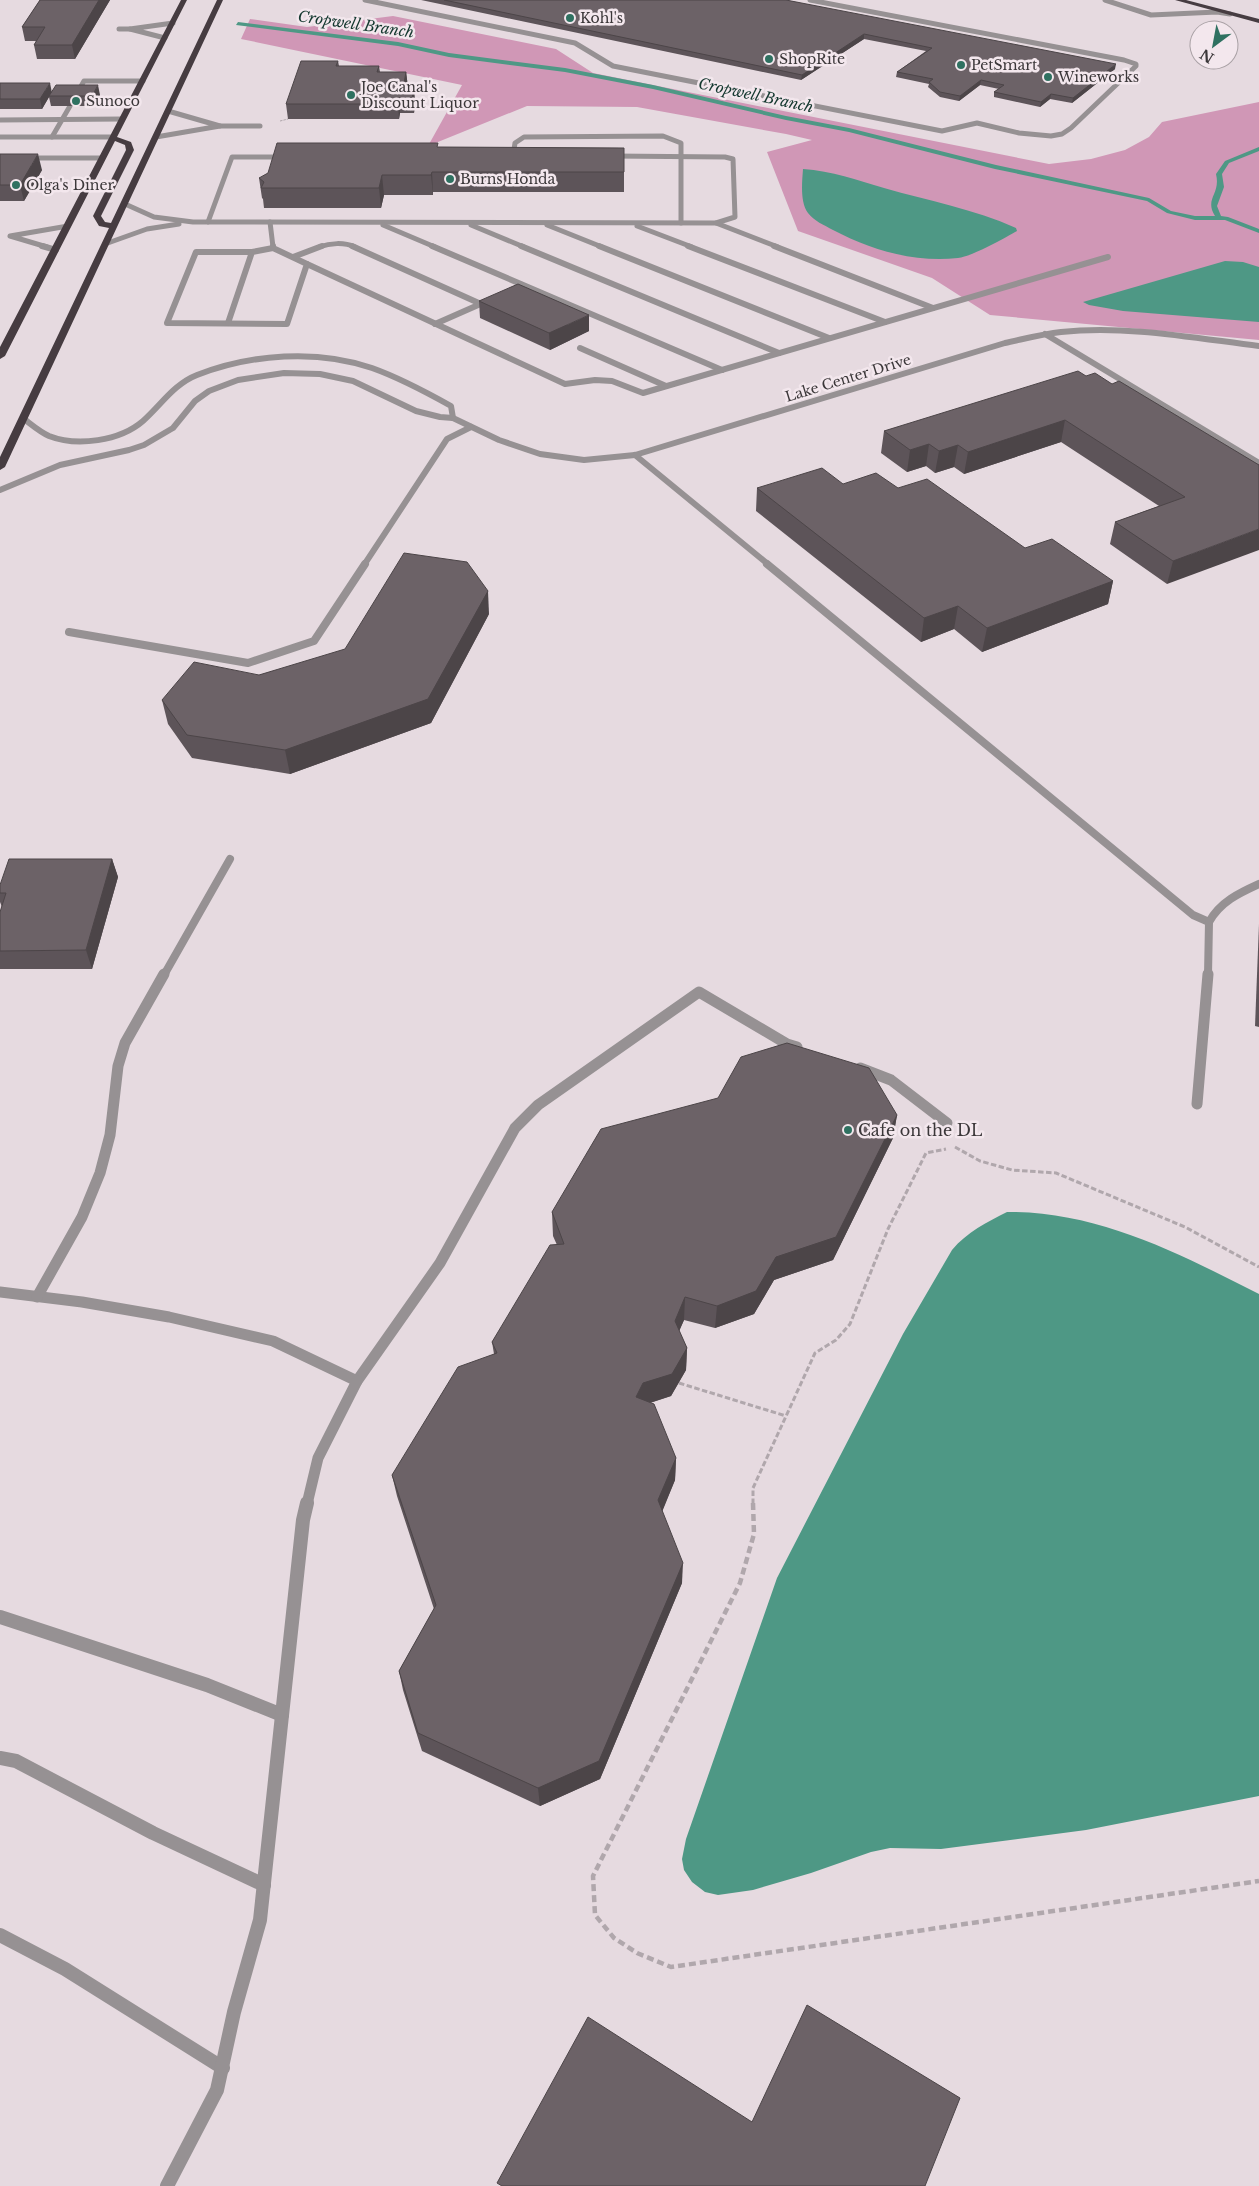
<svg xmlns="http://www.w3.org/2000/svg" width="1259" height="2186" font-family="'Libre Baskerville',serif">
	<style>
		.green { fill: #d097b6 }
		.water { fill: #4e9885 }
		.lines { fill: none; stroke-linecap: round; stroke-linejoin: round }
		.stream { fill: #4e9885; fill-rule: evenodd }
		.path-far2 { stroke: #b0a7ac; stroke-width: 1; stroke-dasharray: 2.5 1; stroke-linecap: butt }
		.path-far1 { stroke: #b0a7ac; stroke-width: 3; stroke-dasharray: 5.5 2.5; stroke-linecap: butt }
		.path { stroke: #b0a7ac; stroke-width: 4.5; stroke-dasharray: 7 4; stroke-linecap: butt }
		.lane-far4 { stroke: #969193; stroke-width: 5 }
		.lane-far3 { stroke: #969193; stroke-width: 6 }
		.lane-far2 { stroke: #969193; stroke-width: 8 }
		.lane-far1 { stroke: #969193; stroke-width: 11 }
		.lane { stroke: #969193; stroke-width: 14 }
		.street { stroke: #969193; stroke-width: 5 }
		.highway { fill: #463c41; fill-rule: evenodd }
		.wall { fill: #5d5459 }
		.shaded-wall { fill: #4c4548 }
		.building { fill: #6c6267; stroke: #4c4548 }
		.poi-dot { fill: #2f7161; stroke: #f3e7ed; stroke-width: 2 }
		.labels { text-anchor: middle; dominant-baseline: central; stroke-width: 5; stroke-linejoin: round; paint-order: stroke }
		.far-poi-label { font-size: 14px; fill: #3b3739; stroke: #f3e7ed; text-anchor: start }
		.far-street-label { font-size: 14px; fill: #3b3739; stroke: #f3e7ed }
		.far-water-label { font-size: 15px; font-style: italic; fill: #14382f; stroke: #f3e7ed }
		.poi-label { font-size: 16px; fill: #3b3739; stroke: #f3e7ed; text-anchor: start }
	</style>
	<rect width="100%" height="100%" fill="#e6dae0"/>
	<!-- green -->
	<path class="green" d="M393,16L556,49L593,73L1049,164L1091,159L1125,150L1149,137L1162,122L1259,102V340L990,315L932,278L798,231L767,152L812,140L786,134L637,107L527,106L428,146L462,85L241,39L250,19L307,27Z"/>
	<!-- water -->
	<g class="water">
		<path d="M803,169C832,171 857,180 884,188C929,201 974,209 1016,228L1017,231C1003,239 973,256 958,258C915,263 871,250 833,230C824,225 814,221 808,213C800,202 802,183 803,169Z"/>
		<path d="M1225,261L1243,262L1259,267V322L1123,311L1089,305L1083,302Z"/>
		<path d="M1007,1212C1098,1211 1180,1254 1259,1294V1796L1086,1830L941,1849L890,1848L871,1852L811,1873L753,1890L718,1895L705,1892L692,1882L684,1870L682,1859L686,1839L777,1578L903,1334L952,1250C967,1232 987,1222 1007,1212Z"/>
	</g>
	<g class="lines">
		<!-- stream -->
		<path class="stream" d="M238,22L398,42L449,53L565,68L653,85L786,116L849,128L996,165L1149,198L1171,211L1195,216H1215C1204,198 1221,195 1216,174L1225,161L1259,147V151L1229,163L1222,174L1224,187L1217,206L1221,216L1228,217L1259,229V233L1225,220H1195L1167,213L1147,201L995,169L849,132L786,120L653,89L565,72L449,57L398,46L236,25Z"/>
		<!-- path-far2 -->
		<path class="path-far2" d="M280,121L288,119"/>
		<!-- path-far1 -->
		<g class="path-far1">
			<path d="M955,1147L980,1161L1012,1170L1056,1173L1185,1227L1259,1267"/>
			<path d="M679,1383L786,1416"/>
			<path d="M753,1504V1488L815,1353L836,1340L850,1324L888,1229L926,1153L946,1149"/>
		</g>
		<!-- path -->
		<path class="path" d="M753,1503L754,1534L740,1583L593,1876L595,1915L614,1938L637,1953L671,1967L1259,1881"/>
		<!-- lane-far4 -->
		<g class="lane-far4">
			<path d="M365,0L575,43L613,66L942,131L977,123L1019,133L1051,136L1062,134L1071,128L1136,66V64L1124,60L810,0"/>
			<path d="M1105,0L1151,15L1217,12L1230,14"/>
			<path d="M119,29H130"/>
			<path d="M165,38L130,29L173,23"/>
			<path d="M76,95L84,81H143"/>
			<path d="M0,120L122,119"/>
			<path d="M220,126H260"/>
			<path d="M52,137L70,106"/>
			<path d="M156,137L220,126L168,111"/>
			<path d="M513,156L515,143L524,137L663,136L681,143V223"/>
			<path d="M125,204L154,217L193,222L716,223L735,217L733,159L725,157L612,156"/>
			<path d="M208,222L232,157H285"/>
			<path d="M270,222L273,247"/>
			<path d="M716,223L778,247"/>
			<path d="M383,225L435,247"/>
			<path d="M471,225L524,247"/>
			<path d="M547,225L602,247"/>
			<path d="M637,226L692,247"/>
			<path d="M105,244L147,229L179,224"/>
			<path d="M47,247L10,236L68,226"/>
			<path d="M319,247C330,243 344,242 355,247"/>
		</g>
		<!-- lane-far3 -->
		<g class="lane-far3">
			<path d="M42,246L56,250"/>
			<path d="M273,246V248"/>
			<path d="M352,246L481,304"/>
			<path d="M432,246L722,370"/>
			<path d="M521,246L779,353"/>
			<path d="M599,246L829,338"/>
			<path d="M688,246L885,322"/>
			<path d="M774,246L933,308"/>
			<path d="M273,248L307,264L287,324L167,323L196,252H252Z"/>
			<path d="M293,257L322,246"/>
			<path d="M307,264L565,384L595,380L612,381L643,393L1108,257"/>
			<path d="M228,323L252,252"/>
			<path d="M435,324L485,302"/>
			<path d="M1045,334L1259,463"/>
			<path d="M580,348L666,386"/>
			<path d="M24,419C32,425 40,432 49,436C77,447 120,441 143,421C161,405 174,384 197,375C251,354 317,349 372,368C400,378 426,392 451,406L453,418"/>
			<path d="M635,455L769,565"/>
			<path d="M0,490L60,465L129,450L144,445L173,428L195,401L209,391L238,380L284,373L320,374L353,381L416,411L440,417L453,418L499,440L540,454L584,460L635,455L1005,343C1024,339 1042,334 1061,332C1126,325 1194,338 1259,346"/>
			<path d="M364,565L447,439L471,427"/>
		</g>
		<!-- lane-far2 -->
		<g class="lane-far2">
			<path d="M767,564L1193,915L1209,922"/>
			<path d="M69,632L248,663L314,641L365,564"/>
			<path d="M164,975L230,859"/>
			<path d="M1208,975L1209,922C1220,902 1239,893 1259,884"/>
		</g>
		<!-- lane-far1 -->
		<g class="lane-far1">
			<path d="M860,1068L891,1080L947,1123"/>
			<path d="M1197,1104L1208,974"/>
			<path d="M0,1292L82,1302L169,1317L273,1341L357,1381L440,1263L515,1128L538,1105L699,992L787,1044L797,1047"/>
			<path d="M37,1297L82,1217L100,1173L110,1135L118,1066L125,1043L164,974"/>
			<path d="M307,1504L318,1458L357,1381"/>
		</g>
		<!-- lane -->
		<g class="lane">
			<path d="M0,1617L207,1685L282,1715"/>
			<path d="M0,1758L16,1761L153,1833L264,1885"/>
			<path d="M0,1935L65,1969L223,2068"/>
			<path d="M167,2186L217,2090L234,2012L260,1920L303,1520L307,1503"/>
		</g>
		<!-- street -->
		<g class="street">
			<path d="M0,137H112"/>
			<path d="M0,158H101"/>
		</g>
		<!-- highway -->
		<g class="highway">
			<path d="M181,0H187L117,137L131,142L134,150L101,216L105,222L111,223L217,0H223L5,467L0,470V457L109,228L99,226L93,216L126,150L125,145L115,141L5,356L0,359V347Z"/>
			<path d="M1175,0H1186L1259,19V23Z"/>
		</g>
	</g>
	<!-- wall -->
	<g class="wall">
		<path d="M40,0H110L75,59H37L34,45L36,41H25L22,27Z"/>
		<path d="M421,0H786L1115,69L1072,103L1050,99L1040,107L994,97V92L999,89L980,85L959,101L940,97L928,87L929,84L896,77L897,72L926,51L864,39L801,80Z"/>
		<path d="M338,61L339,66H379L380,72H406L408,87L407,89H414L415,104L414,113H400L399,119H288L286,104Z"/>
		<path d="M0,83L52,92L100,95L94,106H51L49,97L42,109H0Z"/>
		<path d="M438,147L624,148V192H433V195H384L381,208H264L263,199L262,198L259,178Z"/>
		<path d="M0,154L42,170L24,201H0Z"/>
		<path d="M479,301L589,331L550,350L480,318Z"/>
		<path d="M1086,376L1112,384L1259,465L1167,584L1110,544L1115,522L1159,506L1061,442L964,474L954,467L935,473L926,466L907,472L881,453L884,431Z"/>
		<path d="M843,484L898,488L1025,548L1113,581L1108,604L982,652L954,629L921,642L756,511L757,488Z"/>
		<path d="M489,614L431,723L290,774L192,758L168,724L162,700L259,675Z"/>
		<path d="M112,859L118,877L92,969H0V912L2,907L0,902V885Z"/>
		<path d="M1259,924V1027L1255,1026Z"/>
		<path d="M897,1115L893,1138L833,1260L774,1280L754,1314L715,1328L684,1320L679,1331L687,1348L686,1370L671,1396L650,1403L676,1458L675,1480L662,1511L682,1583L600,1779L540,1806L422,1751L403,1690L399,1671L434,1609L397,1496L392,1475L494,1354L492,1342L557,1245L553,1236L552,1212Z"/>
	</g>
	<!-- shaded-wall -->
	<g class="shaded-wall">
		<path d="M99,0H110L75,59L72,45Z"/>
		<path d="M864,34V39L801,80L802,75Z"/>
		<path d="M1116,64L1115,69L1072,103L1073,98Z"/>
		<path d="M406,72L408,87L405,98L403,89Z"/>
		<path d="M981,80L980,85L959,101L960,96Z"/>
		<path d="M50,83L52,93L49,96V97L42,109L40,99Z"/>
		<path d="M98,85L100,95L94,106L92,96Z"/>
		<path d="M414,89L415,104L414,113L412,98Z"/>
		<path d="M1051,94L1050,99L1040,107L1041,102Z"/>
		<path d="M399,98L400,113L399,119L398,104Z"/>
		<path d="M38,154L42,170L24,201L20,185Z"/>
		<path d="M432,172L433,192V195L431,175Z"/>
		<path d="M382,175L384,195L381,208L379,188Z"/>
		<path d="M589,315V331L550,350L549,333Z"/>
		<path d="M1065,420L1061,442L964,474L968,452Z"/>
		<path d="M929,444L926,466L907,472L910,450Z"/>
		<path d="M958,445L954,467L935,473L939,451Z"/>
		<path d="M1259,529V550L1167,584L1173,561Z"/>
		<path d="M1113,581L1108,604L982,652L987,628Z"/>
		<path d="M488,591L489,614L431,723L290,774L285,750Z"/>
		<path d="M958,606L954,629L921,642L924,618Z"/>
		<path d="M112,859L118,877L92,969L86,950Z"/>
		<path d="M897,1115L893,1138L833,1260L774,1280L754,1314L715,1328L717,1306L776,1257Z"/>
		<path d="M685,1297L684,1320L674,1343L675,1321Z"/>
		<path d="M687,1348L686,1370L671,1396L643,1405L636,1397L643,1383Z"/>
		<path d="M676,1458L675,1480L658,1522V1500Z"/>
		<path d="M683,1563L682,1583L600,1779L540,1806L538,1788Z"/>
	</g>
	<!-- building -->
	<g class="building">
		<path d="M40,0H99L72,45H34L45,27H22Z"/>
		<path d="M444,0H786L1116,64L1073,98L1051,94L1041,102L994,92L1004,85L981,80L960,96L940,92L929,82L933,79L897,72L932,48L864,34L802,75Z"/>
		<path d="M301,61H338L336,66H379L377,72H406L403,89H414L412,98H399L398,104H286Z"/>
		<path d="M0,83H50L40,99H0Z"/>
		<path d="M56,85H98L92,96H49Z"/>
		<path d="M277,143H438L437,147L624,148V172H432L431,175H382L379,188H261L264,182L259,178L268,173Z"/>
		<path d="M0,154H38L20,185H0Z"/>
		<path d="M518,284L589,315L549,333L479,301Z"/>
		<path d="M1078,371L1086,376L1095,373L1112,384L1119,381L1259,465V529L1173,561L1115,522L1185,497L1065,420L968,452L958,445L939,451L929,444L910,450L884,431Z"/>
		<path d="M822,468L843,484L876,473L898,488L927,479L1025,548L1052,539L1113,581L987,628L958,606L924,618L757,488Z"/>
		<path d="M404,553L467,562L488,591L428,699L285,750L187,735L162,700L194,662L259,675L345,649Z"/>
		<path d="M9,859H112L86,950L0,951V912L6,893H0V885Z"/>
		<path d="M787,1043L869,1068L897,1115L836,1237L776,1257L756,1291L717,1306L685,1297L675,1321L687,1348L672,1374L643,1383L636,1397L654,1404L676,1458L658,1500L683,1563L599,1761L538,1788L418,1733L399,1671L436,1605L392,1475L458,1367L497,1353L492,1342L550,1245L564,1244L552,1212L601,1129L718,1098L741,1057Z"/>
		<path d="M807,2005L960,2098L925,2186H502L497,2183L588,2017L752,2122Z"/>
	</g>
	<!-- markers -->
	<g class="poi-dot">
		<circle cx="570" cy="18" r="5"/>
		<circle cx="769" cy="59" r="5"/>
		<circle cx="961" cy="65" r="5"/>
		<circle cx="1048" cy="77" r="5"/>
		<circle cx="351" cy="95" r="5"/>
		<circle cx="76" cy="101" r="5"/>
		<circle cx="450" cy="179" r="5"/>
		<circle cx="16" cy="185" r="5"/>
		<circle cx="848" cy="1130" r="5"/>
	</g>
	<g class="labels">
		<!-- far-poi labels -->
		<g class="far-poi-label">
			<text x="580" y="18">Kohl's</text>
			<text x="779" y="59">ShopRite</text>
			<text x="971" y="65">PetSmart</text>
			<text x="1058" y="77">Wineworks</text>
			<text x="361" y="87">Joe Canal's<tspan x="361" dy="16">Discount Liquor</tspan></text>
			<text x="86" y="101">Sunoco</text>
			<text x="460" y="179">Burns Honda</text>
			<text x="26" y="185">Olga's Diner</text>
		</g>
		<!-- far-street labels -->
		<g class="far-street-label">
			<text transform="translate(848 378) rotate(-17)">Lake Center Drive</text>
		</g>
		<!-- far-water labels -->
		<g class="far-water-label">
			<text transform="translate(356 24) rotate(8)">Cropwell Branch</text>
			<text transform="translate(756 95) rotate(12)">Cropwell Branch</text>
		</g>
		<!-- poi labels -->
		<g class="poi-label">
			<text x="858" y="1130">Cafe on the DL</text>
		</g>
	</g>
	<!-- north arrow -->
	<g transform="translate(1214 45) rotate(212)"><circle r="24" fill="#f3e7ed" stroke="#a9a1a5"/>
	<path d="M0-4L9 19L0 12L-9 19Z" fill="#2f7161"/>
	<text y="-8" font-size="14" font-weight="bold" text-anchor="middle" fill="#3b3739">N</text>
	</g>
</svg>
